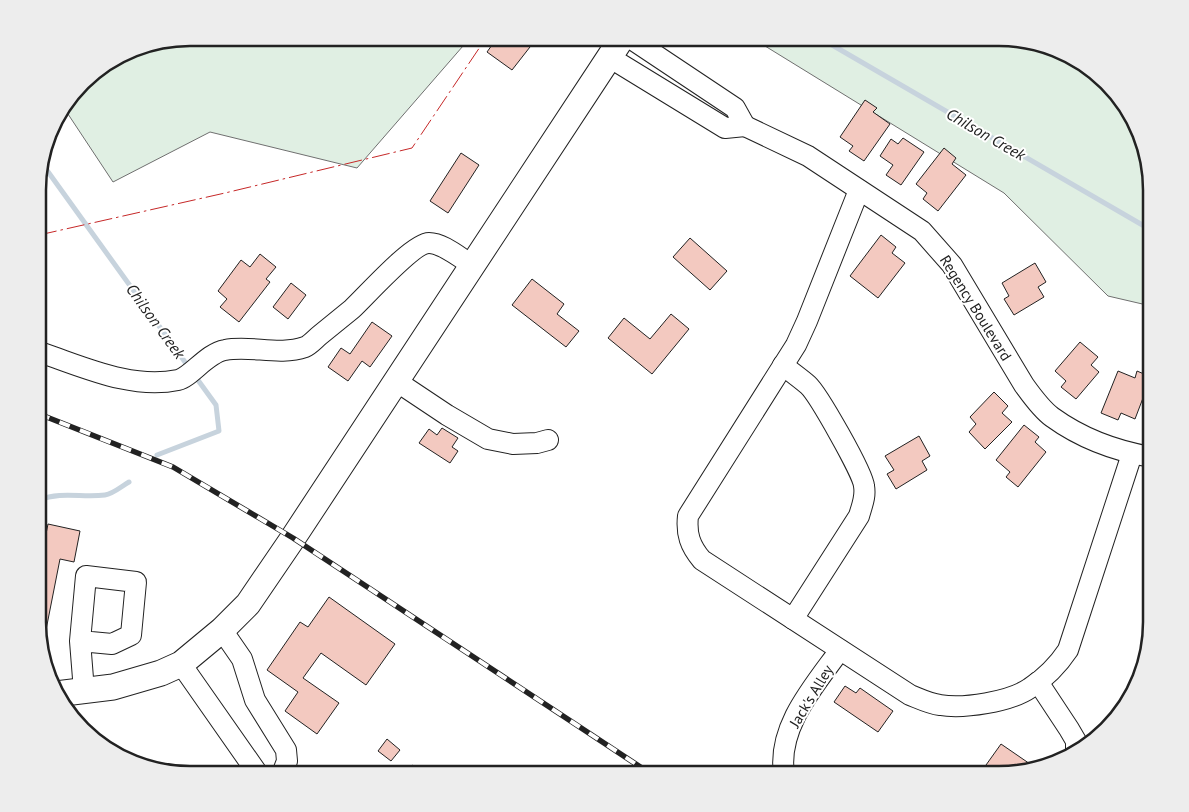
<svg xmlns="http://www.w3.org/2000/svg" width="1189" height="812" font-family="'PT Sans',sans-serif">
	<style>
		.green { fill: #e0efe3; stroke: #6f6f6f }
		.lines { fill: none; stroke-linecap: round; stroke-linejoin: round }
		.stream { stroke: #c7d3dd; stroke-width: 5 }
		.building { fill: #f3c9c0; stroke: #222 }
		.minor-casing { stroke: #222; stroke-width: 22 }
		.major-casing { stroke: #222; stroke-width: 27 }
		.minor { stroke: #fff; stroke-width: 20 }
		.major { stroke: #fff; stroke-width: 25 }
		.rail-casing { stroke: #222; stroke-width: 5.5 }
		.rail { stroke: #fff; stroke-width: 4; stroke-dasharray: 11; stroke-linecap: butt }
		.power { stroke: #c62828; stroke-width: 1; stroke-dasharray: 18 4 2.5 4; stroke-linecap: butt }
		.labels { text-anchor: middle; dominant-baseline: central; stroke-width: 4; stroke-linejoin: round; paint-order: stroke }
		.street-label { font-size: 15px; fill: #222; stroke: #fff }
		.water-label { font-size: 16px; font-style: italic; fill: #222; stroke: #fff }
		.rim { fill: none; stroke: #222; stroke-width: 2.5 }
	</style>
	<rect width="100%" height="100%" fill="#fff"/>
	<!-- green -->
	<g class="green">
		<path d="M190,38H455L463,46L357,168L210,132L113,182L64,108L89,76L132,49Z"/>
		<path d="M752,38H1009L1048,46L1092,69L1136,122L1151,180V306L1108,296L1004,193Z"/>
	</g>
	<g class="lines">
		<!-- stream -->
		<g class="stream">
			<path d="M820,38L1151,230"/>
			<path d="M41,162L190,369"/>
			<path d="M157,455L219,431L216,405L195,376"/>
			<path d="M39,500C62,491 82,498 105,495C113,494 122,486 129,482"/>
		</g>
	</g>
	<!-- building -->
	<g class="building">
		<path d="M497,38L506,42L509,38H537L512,70L487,52Z"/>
		<path d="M865,100L877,108L873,112L890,124L864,161L849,151L853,146L840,137Z"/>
		<path d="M903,138L924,152L901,185L886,175L893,165L880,156L891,139L898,144Z"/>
		<path d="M944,148L956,158L952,164L966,175L938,211L923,199L927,193L916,184Z"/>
		<path d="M461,153L479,165L448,213L430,201Z"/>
		<path d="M881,235L896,247L892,253L905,263L878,298L850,276Z"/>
		<path d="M690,238L727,271L710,290L673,257Z"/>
		<path d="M260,254L276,267L266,279L270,282L239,322L220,307L227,299L218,291L241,260L250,267Z"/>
		<path d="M1035,263L1046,282L1038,287L1044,297L1014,315L1004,299L1009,296L1002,283Z"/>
		<path d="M532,279L564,304L557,314L579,331L566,347L512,305Z"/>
		<path d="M291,283L306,295L288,319L273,307Z"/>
		<path d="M671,314L689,329L652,374L608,338L624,318L650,339Z"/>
		<path d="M372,322L392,336L370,367L362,361L348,381L328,367L341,348L350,354Z"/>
		<path d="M1080,342L1098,357L1091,365L1099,372L1076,399L1061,387L1066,381L1055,371Z"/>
		<path d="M1118,371L1135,378L1137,371L1151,377L1135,419L1121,413L1118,420L1101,413Z"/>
		<path d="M994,392L1008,406L1002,413L1012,422L985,449L969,432L976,424L970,417Z"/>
		<path d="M1024,425L1039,437L1035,442L1046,452L1018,487L1006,477L1010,472L996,460Z"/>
		<path d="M442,428L458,438L452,447L458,451L450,463L419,443L429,429L437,435Z"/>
		<path d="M919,436L930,456L922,461L927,470L896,489L887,474L894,470L885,456Z"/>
		<path d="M48,524L80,531L74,562L60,559L45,635L39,634V559H41Z"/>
		<path d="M329,597L395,644L366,685L321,653L303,678L339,703L317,734L285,711L298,692L267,670L300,622L308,627Z"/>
		<path d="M845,686L856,693L860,688L893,711L878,732L834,702Z"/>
		<path d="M387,739L400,750L391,761L378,751Z"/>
		<path d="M1001,744L1033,766L1000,774L986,765Z"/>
		<path d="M412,765L425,774H406Z"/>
	</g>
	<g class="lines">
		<defs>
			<g id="minor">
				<path d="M609,57L725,128L745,126L735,108L630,38"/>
				<path d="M745,126L808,156L922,231L952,265L1024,385C1032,396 1041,409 1052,417C1081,438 1116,451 1151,457"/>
				<path d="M859,190L807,321L796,345L688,516C686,534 690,546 702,560L910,695C920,699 930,704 940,705C963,709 1010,702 1030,688C1045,678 1058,665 1068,650L1132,454"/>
				<path d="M39,352C82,366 131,390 178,380C191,377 207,353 225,350C251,345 279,356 305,347C310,345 315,339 320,335C330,327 341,318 352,309C366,296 413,243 429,243C443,243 460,258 472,265"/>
				<path d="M783,365C791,372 800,378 808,385C818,394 863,473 864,486C866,497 862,505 859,516L793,619"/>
				<path d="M396,381L447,415L488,439L513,444L537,443L548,440"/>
				<path d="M222,630L242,659L255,700L286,750L287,761L282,774"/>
				<path d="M80,641L112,644L131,635L136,582L86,576L80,641L84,691"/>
				<path d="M181,664L258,774"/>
				<path d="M1038,682L1069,729L1076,741V751"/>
				<path d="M784,774C777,727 814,686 840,650"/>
			</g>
			<path id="major" d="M56,694L113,687L161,673L181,664L222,630L248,604L293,538L622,38"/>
		</defs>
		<!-- minor casing -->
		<use href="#minor" class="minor-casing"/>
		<!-- major casing -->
		<use href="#major" class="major-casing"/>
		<!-- minor -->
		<use href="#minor" class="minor"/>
		<!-- major -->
		<use href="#major" class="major"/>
		<defs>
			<path id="rail" d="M39,414L173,467L293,538L651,774"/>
		</defs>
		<!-- rail casing -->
		<use href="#rail" class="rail-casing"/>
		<!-- rail -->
		<use href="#rail" class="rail"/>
		<!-- power -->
		<path class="power" d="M39,235L225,193L412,148L486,38"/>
	</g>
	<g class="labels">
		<!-- street labels -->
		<g class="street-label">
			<text transform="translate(976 308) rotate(58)">Regency Boulevard</text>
			<text transform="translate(811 696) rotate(-59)">Jack's Alley</text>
		</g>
		<!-- water labels -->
		<g class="water-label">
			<text transform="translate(986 134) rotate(30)">Chilson Creek</text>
			<text transform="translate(156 321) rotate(54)">Chilson Creek</text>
		</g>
	</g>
	<!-- crop -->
	<path d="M0 0H1189V812H0ZM190 46H999A144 144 0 0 1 1143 190V622A144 144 0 0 1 999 766H190A144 144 0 0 1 46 622V190A144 144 0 0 1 190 46Z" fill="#ededed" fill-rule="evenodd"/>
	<path class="rim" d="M190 46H999A144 144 0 0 1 1143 190V622A144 144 0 0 1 999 766H190A144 144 0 0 1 46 622V190A144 144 0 0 1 190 46Z"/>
</svg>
